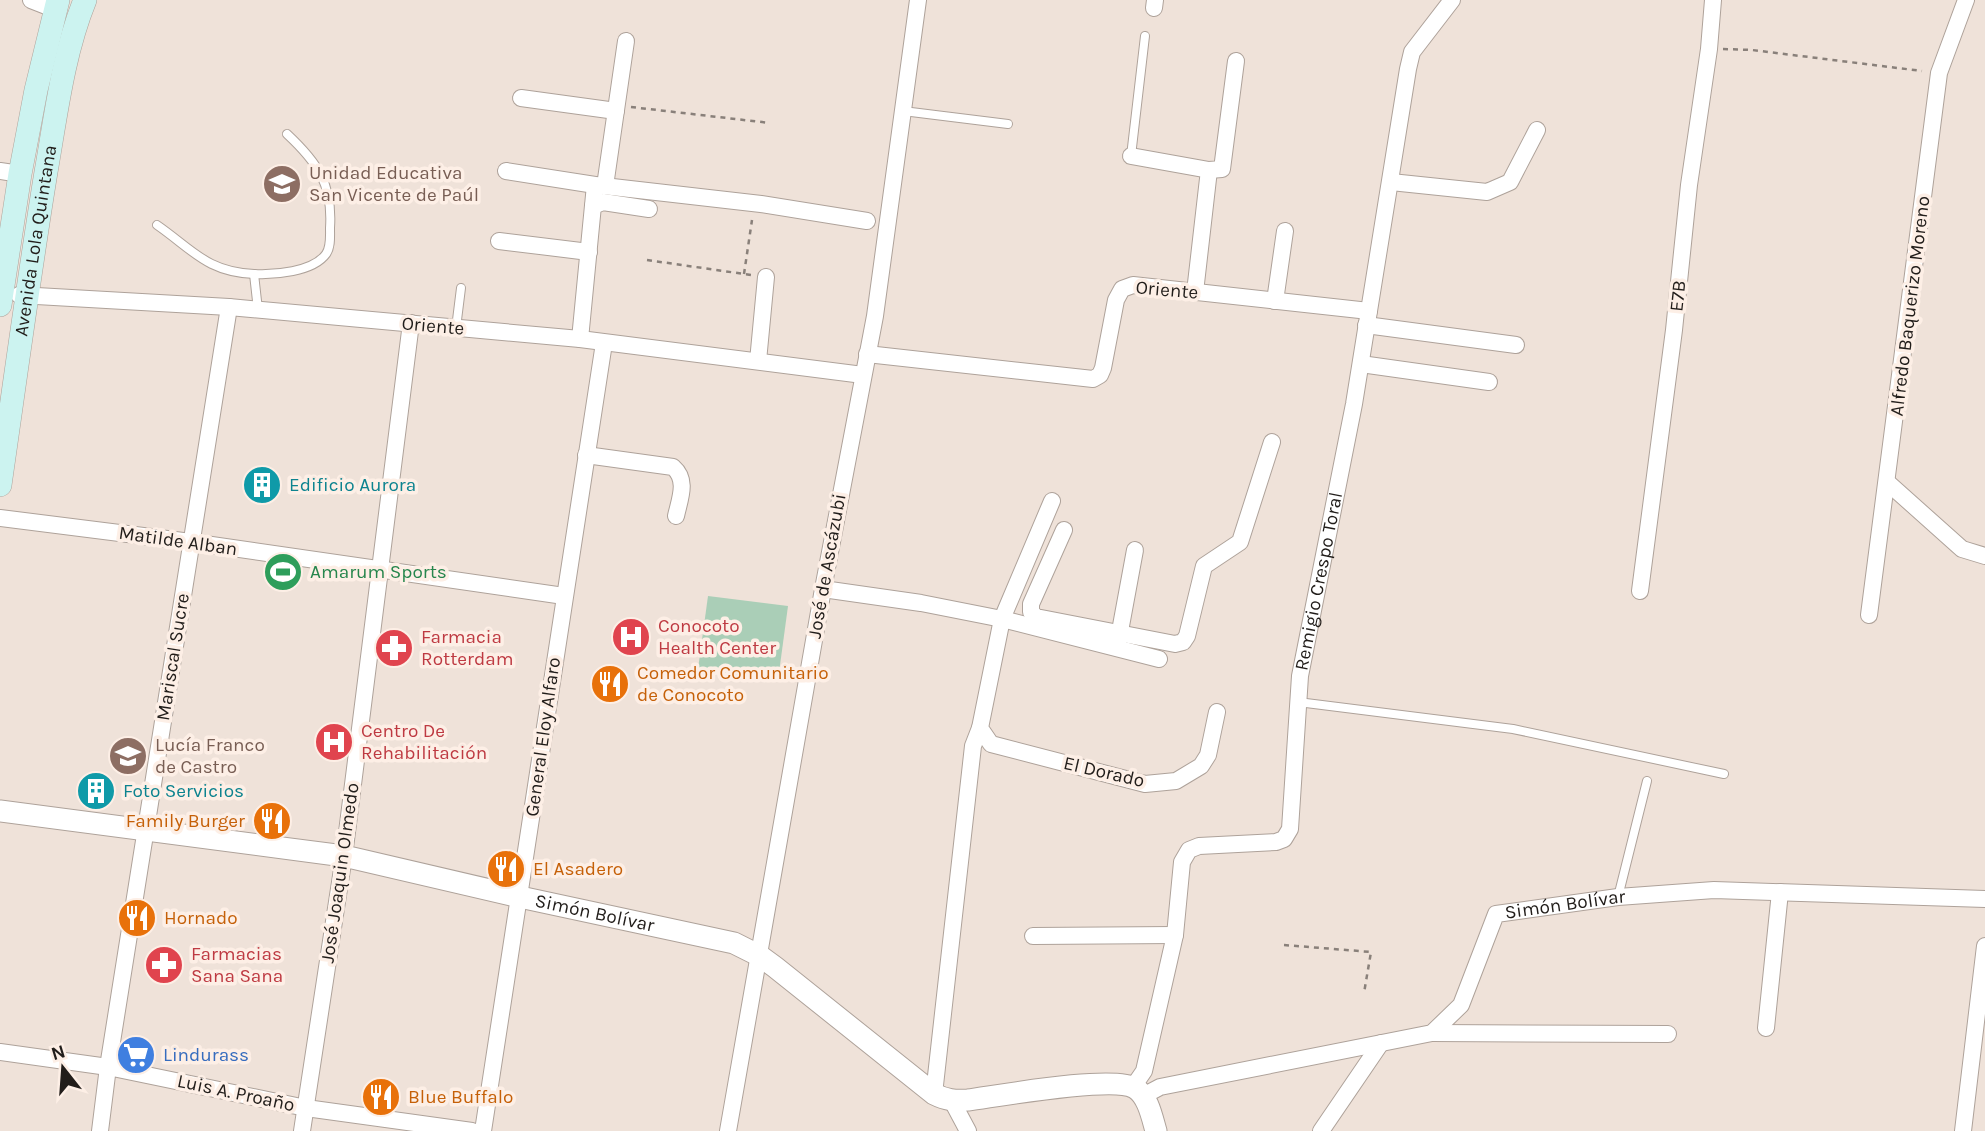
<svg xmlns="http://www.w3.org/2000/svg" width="1985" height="1131" font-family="Karla,sans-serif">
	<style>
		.green { fill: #aaceb7 }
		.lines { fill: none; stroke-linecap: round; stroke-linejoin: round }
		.service-casing { stroke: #aea29a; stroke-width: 10 }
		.minor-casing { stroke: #aea29a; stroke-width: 18 }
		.tertiary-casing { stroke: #aea29a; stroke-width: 23 }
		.secondary-casing { stroke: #aea29a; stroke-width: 24 }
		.path { stroke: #89807a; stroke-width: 2.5; stroke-dasharray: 5 5; stroke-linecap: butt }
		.service { stroke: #fff; stroke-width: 8 }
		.minor { stroke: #fff; stroke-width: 16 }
		.tertiary { stroke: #fff; stroke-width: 21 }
		.secondary { stroke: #ccf3f0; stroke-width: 23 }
		.labels { text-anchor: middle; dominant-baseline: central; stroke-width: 7; stroke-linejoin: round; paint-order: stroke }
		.education-label { font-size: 19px; fill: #785e54; stroke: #fdefe6; text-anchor: start }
		.street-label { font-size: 19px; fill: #211d1a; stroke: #fdefe6 }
		.culture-label { font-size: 19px; fill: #0d838f; stroke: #fdefe6; text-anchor: start }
		.leisure-label { font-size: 19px; fill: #27864d; stroke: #fdefe6; text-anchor: start }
		.health-label { font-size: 19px; fill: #be3a42; stroke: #fdefe6; text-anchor: start }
		.food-label { font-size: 19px; fill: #c56008; stroke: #fdefe6; text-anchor: start }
		.shop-label { font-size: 19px; fill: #366cbe; stroke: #fdefe6; text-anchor: start }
	</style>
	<rect width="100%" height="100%" fill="#efe2d9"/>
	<!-- green -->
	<path class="green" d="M708,596L788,606L778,680L698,669Z"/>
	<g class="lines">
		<defs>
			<g id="service">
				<path d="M903,111L1008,124"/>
				<path d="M1131,156L1145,36"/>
				<path d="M157,225C193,250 207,272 254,274"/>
				<path d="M258,310L254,274C274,275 313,272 326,254C331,247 330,236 330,228C333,184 317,162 287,134"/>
				<path d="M456,328L461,288"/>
				<path d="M1298,702L1513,729L1724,774"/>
				<path d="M1618,897L1647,781"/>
			</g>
			<g id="minor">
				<path d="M31,0L54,9"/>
				<path d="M1154,8L1155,0"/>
				<path d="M521,98L616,111"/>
				<path d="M1131,156L1209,170L1222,169L1236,61"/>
				<path d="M0,171L20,174"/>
				<path d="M506,171L595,185L761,204L867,221"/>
				<path d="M1391,182L1487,192L1510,182L1537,130"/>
				<path d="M605,186L626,41"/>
				<path d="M593,206L603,202L649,209"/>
				<path d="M499,241L589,252"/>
				<path d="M1195,292L1209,170"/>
				<path d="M19,295L229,307L580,339L863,375"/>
				<path d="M1275,301L1285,231"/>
				<path d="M1366,325L1516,345"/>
				<path d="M580,339L595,185"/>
				<path d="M867,354L1093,379L1100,375L1103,368L1116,300L1122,289L1133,285L1369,311"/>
				<path d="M758,361L766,277"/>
				<path d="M1361,364L1489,382"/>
				<path d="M586,455L673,467C688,480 680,498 676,516"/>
				<path d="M1887,482L1962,549L1985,556"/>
				<path d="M1052,501L1002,619L980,728L991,744L1145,784L1176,781L1201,766L1208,755L1217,712"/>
				<path d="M0,518L191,542L564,596"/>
				<path d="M1064,530L1031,604V612L1036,617L1175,644L1183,642L1187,636L1204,566L1240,542L1272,442"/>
				<path d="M823,589L921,603L1002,619L1159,659"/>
				<path d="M1640,591L1674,330L1689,185L1709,49L1713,0"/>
				<path d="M1869,615L1939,73L1966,0"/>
				<path d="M1118,642L1135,550"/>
				<path d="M1033,936L1175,935"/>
				<path d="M1766,1028L1780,892"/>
				<path d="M1432,1033L1668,1034"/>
				<path d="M0,1052L108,1067L306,1108L472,1131"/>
				<path id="s1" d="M1133,1087L1144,1071L1175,935L1182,862L1189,850L1199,846L1276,842L1284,839L1290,829L1300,676L1354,404L1408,69L1412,52L1452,0"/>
				<path d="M934,1094L973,746L980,728"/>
				<path id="s2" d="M1143,1096L1160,1087L1432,1033L1461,1005L1496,914L1618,897L1714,890L1985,899"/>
				<path d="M952,1101L968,1131"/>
				<path d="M100,1131L108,1067L229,307"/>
				<path d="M302,1131L344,856L411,323"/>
				<path d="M483,1131L604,343"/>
				<path d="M728,1131L823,589L875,316L918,0"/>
				<path d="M1321,1131L1381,1043"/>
				<path d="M1963,1131L1985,946"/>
			</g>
			<g id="tertiary">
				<path id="s3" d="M0,811L344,856L520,897L734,943L760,956L775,967L934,1094C946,1100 955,1101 968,1100C998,1096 1113,1075 1135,1088C1148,1096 1152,1117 1156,1131"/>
			</g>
			<g id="secondary">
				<path d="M0,305L20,174L36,90L58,0"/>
				<path id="s4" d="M0,485C15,381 29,276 46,172C56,115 63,54 85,0"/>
			</g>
		</defs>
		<!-- service casing -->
		<use href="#service" class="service-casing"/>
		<!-- minor casing -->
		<use href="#minor" class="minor-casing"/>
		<!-- tertiary casing -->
		<use href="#tertiary" class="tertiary-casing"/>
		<!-- secondary casing -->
		<use href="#secondary" class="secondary-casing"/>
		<!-- path -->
		<g class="path">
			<path d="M1723,49L1752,50L1922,71"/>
			<path d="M631,107L770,123"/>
			<path d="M647,260L751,275"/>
			<path d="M744,274L752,220"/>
			<path d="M1284,945L1371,952L1364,993"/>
		</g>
		<!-- service -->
		<use href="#service" class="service"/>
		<!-- minor -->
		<use href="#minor" class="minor"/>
		<!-- tertiary -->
		<use href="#tertiary" class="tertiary"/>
		<!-- secondary -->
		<use href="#secondary" class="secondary"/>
	</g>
	<!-- icons -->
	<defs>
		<symbol id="school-disc" viewBox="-11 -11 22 22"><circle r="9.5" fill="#8d6e63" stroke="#fdefe6"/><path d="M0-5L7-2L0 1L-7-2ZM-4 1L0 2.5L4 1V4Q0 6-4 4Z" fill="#fff"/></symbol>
		<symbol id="building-disc" viewBox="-11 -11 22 22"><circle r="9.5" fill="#0f9aa8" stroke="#fdefe6"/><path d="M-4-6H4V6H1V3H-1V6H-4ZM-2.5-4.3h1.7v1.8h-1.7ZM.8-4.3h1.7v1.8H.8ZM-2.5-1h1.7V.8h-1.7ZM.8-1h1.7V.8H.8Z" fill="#fff"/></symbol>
		<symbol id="stadium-disc" viewBox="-11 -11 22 22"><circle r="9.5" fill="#2e9e5b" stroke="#fdefe6"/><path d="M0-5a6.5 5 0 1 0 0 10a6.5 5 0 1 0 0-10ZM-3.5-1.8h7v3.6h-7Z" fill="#fff"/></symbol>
		<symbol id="hospital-disc" viewBox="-11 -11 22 22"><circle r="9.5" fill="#e0444e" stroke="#fdefe6"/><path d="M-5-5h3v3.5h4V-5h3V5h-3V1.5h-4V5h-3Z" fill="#fff"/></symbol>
		<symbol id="pharmacy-disc" viewBox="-11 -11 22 22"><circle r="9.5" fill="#e0444e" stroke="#fdefe6"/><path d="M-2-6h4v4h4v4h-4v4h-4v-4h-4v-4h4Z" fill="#fff"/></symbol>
		<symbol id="restaurant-disc" viewBox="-11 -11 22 22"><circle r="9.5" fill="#e8710a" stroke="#fdefe6"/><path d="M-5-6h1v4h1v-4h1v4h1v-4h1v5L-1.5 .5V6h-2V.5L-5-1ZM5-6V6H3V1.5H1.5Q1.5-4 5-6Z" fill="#fff"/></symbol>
		<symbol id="supermarket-disc" viewBox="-11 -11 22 22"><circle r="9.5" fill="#3f7fe0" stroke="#fdefe6"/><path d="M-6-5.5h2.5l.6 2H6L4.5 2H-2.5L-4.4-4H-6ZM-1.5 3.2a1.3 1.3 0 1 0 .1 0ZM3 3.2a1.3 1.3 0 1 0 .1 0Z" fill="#fff"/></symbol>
	</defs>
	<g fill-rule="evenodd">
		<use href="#school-disc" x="260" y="162" width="44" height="44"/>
		<use href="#building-disc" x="240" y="463" width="44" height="44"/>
		<use href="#stadium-disc" x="261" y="550" width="44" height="44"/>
		<use href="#hospital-disc" x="609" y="615" width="44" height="44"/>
		<use href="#pharmacy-disc" x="372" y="626" width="44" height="44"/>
		<use href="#restaurant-disc" x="588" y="662" width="44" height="44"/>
		<use href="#hospital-disc" x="312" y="720" width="44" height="44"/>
		<use href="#school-disc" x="106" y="734" width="44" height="44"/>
		<use href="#building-disc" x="74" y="769" width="44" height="44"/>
		<use href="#restaurant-disc" x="250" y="799" width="44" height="44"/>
		<use href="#restaurant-disc" x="484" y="847" width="44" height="44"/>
		<use href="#restaurant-disc" x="115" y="896" width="44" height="44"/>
		<use href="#pharmacy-disc" x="142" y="943" width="44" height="44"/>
		<use href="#supermarket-disc" x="114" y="1033" width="44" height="44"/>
		<use href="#restaurant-disc" x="359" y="1075" width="44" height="44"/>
	</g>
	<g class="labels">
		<!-- education labels -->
		<g class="education-label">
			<text x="309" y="173">Unidad Educativa<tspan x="309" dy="22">San Vicente de Paúl</tspan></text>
			<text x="155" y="745">Lucía Franco<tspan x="155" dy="22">de Castro</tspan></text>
		</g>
		<!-- street labels -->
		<g class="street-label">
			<text stroke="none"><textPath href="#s4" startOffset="247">Avenida Lola Quintana</textPath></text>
			<text transform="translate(1167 290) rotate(5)">Oriente</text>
			<text transform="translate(1678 296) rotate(-84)">E7B</text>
			<text transform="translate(1910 306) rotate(-83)">Alfredo Baquerizo Moreno</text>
			<text transform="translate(433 326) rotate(5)">Oriente</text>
			<text transform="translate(178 541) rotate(8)">Matilde Alban</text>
			<text transform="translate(827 566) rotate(-80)">José de Ascázubi</text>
			<text stroke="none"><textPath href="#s1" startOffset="604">Remigio Crespo Toral</textPath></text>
			<text transform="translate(173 657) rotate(-81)">Mariscal Sucre</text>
			<text transform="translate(543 737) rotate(-82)">General Eloy Alfaro</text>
			<text transform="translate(1104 772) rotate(13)">El Dorado</text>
			<text transform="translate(340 873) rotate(-82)">José Joaquin Olmedo</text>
			<text stroke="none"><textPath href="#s2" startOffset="504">Simón Bolívar</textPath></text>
			<text stroke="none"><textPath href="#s3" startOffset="604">Simón Bolívar</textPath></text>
			<text transform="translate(236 1093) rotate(12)">Luis A. Proaño</text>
		</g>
		<!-- culture labels -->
		<g class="culture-label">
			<text x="289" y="485">Edificio Aurora</text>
			<text x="123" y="791">Foto Servicios</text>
		</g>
		<!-- leisure labels -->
		<g class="leisure-label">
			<text x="310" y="572">Amarum Sports</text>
		</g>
		<!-- health labels -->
		<g class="health-label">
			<text x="658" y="626">Conocoto<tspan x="658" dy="22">Health Center</tspan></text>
			<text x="421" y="637">Farmacia<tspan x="421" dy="22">Rotterdam</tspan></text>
			<text x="361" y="731">Centro De<tspan x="361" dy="22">Rehabilitación</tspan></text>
			<text x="191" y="954">Farmacias<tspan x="191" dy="22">Sana Sana</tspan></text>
		</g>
		<!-- food labels -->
		<g class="food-label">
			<text x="637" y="673">Comedor Comunitario<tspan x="637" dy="22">de Conocoto</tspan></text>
			<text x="245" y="821" text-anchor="end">Family Burger</text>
			<text x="533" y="869">El Asadero</text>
			<text x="164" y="918">Hornado</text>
			<text x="408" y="1097">Blue Buffalo</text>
		</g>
		<!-- shop labels -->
		<g class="shop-label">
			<text x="163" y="1055">Lindurass</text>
		</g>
	</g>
	<!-- north arrow -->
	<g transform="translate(63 1068) rotate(343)" stroke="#fdefe6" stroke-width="5" paint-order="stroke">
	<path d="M0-5L12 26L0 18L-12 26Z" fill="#211d1a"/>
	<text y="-10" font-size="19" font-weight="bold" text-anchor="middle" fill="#211d1a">N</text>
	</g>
</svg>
